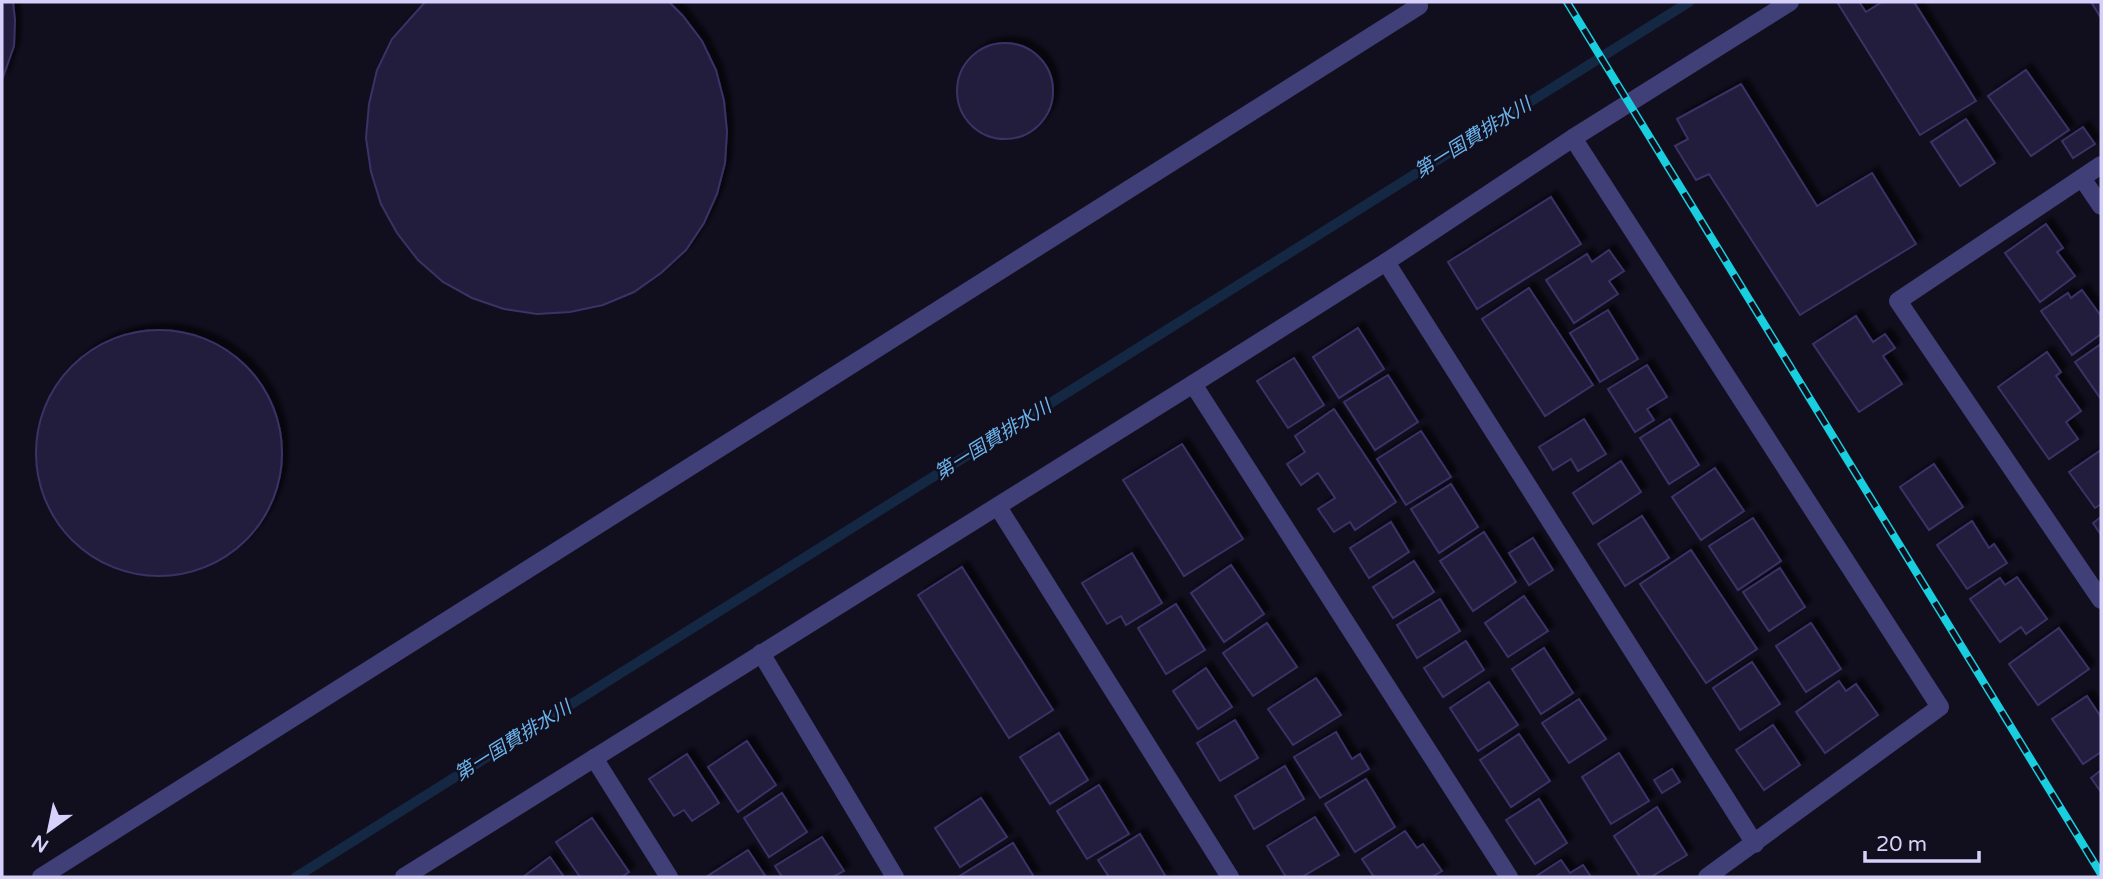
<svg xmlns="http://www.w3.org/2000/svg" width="2103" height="879" font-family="'Varela Round','Noto Sans JP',sans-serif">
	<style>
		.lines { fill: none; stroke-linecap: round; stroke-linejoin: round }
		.stream { stroke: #142743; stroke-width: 10 }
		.building { fill: #231d3d; stroke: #3b3166; stroke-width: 2; filter: url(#shadow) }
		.minor { stroke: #403f78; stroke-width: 18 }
		.tertiary { stroke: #403f78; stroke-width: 18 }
		.rail-casing { stroke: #19cede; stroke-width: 8 }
		.rail { stroke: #110f1e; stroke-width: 5; stroke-dasharray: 16; stroke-linecap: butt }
		.labels { text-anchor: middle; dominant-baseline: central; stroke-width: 5; stroke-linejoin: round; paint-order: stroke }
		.water-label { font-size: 19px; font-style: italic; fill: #6bb4ee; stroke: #110f1e }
	</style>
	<defs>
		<filter id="shadow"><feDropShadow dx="6" dy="-6" stdDeviation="2" flood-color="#0009"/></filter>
	</defs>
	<rect width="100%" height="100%" fill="#110f1e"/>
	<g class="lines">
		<!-- stream -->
		<path class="stream" d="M296,877L1689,2"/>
	</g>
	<!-- building -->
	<g class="building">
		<path d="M2,2H13L15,20L14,46L2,80Z"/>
		<path d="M425,2H669L683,16L702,41L716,70L724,101L727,132L725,163L717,194L704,223L686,250L661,273L634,292L603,305L570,312L537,314L504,309L472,298L443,282L418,260L397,233L381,204L371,172L366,138L369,104L377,70L392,39Z"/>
		<path d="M1837,2H1859L1866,12L1882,2H1914L1976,101L1920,135Z"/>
		<path d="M2091,2H2101V18Z"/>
		<circle cx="1005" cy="91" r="48"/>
		<path d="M2026,70L2069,130L2031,156L1988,96Z"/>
		<path d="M1741,84L1817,206L1872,173L1916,244L1800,315L1709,174L1696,180L1675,146L1688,139L1677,119Z"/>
		<path d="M1966,119L1995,163L1960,186L1931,142Z"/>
		<path d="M2083,127L2095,144L2073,158L2062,141Z"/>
		<path d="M1551,197L1581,244L1477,309L1448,262Z"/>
		<path d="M2046,224L2063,248L2057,252L2075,276L2040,302L2005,253Z"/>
		<path d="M1609,250L1624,271L1609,281L1618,294L1574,323L1546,280L1587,254L1592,262Z"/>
		<path d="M1529,288L1593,385L1545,416L1482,319Z"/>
		<path d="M2082,290L2101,316V334L2072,355L2041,311L2068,293L2071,298Z"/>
		<path d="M1608,310L1638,359L1600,382L1570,333Z"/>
		<path d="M1856,316L1873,342L1885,334L1895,348L1883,356L1902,384L1859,412L1813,344Z"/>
		<path d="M1358,328L1384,369L1339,398L1313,357Z"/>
		<circle cx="159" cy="453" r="123"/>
		<path d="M2101,344V399L2075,362Z"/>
		<path d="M2047,352L2061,372L2056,376L2081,411L2066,422L2078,439L2049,459L1998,387Z"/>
		<path d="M1294,358L1324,405L1288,428L1257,381Z"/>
		<path d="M1647,365L1667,397L1647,409L1654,420L1635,432L1608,389Z"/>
		<path d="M1388,375L1418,422L1375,450L1344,402Z"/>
		<path d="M1334,409L1396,502L1355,530L1350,522L1334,532L1318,509L1335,498L1318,473L1301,485L1287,464L1305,452L1295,436Z"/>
		<path d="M1584,419L1606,454L1578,471L1571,459L1553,470L1539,447Z"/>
		<path d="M1670,419L1699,465L1669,484L1640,438Z"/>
		<path d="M1421,431L1451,477L1406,505L1377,459Z"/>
		<path d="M1182,444L1243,539L1184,576L1123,480Z"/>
		<path d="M2101,450V504L2095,508L2069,472Z"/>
		<path d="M1621,461L1641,492L1593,524L1573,493Z"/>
		<path d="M1934,464L1963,507L1929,530L1900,487Z"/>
		<path d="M1715,468L1744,511L1701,540L1672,497Z"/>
		<path d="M1451,484L1478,527L1439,553L1411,509Z"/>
		<path d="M1642,516L1669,558L1625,586L1598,544Z"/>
		<path d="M2101,517V535L2093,523Z"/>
		<path d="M1753,518L1781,561L1738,590L1709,546Z"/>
		<path d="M1972,521L1989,548L1994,544L2007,563L1967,589L1937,545Z"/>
		<path d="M1391,522L1409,552L1369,578L1350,548Z"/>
		<path d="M1484,532L1516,582L1473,611L1440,561Z"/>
		<path d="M1533,538L1553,570L1529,585L1509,553Z"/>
		<path d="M1691,550L1757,649L1706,683L1640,584Z"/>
		<path d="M1132,553L1162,603L1126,625L1121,616L1107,624L1082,583Z"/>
		<path d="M1414,561L1434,592L1393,618L1373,587Z"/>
		<path d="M1231,565L1264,614L1224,642L1191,593Z"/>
		<path d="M962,567L1053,710L1009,738L918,595Z"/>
		<path d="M1780,568L1805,607L1769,631L1743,592Z"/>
		<path d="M2017,577L2047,619L2026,634L2021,627L2000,642L1970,599L2000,578L2005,585Z"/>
		<path d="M1524,596L1548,631L1508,657L1485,623Z"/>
		<path d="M1440,599L1460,631L1417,658L1397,625Z"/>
		<path d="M1176,604L1205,650L1166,674L1138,628Z"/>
		<path d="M1267,623L1297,667L1253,696L1223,653Z"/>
		<path d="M1811,623L1841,669L1806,692L1776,646Z"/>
		<path d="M2059,628L2089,669L2038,705L2009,664Z"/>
		<path d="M1466,641L1484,670L1443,697L1424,668Z"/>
		<path d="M1544,648L1573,693L1541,714L1512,669Z"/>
		<path d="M1752,662L1780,704L1740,730L1713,688Z"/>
		<path d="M1206,668L1232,707L1198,729L1173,691Z"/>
		<path d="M1316,678L1341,715L1293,745L1268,709Z"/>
		<path d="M1839,681L1846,691L1856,684L1878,715L1825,753L1796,712Z"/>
		<path d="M1489,682L1518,725L1478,751L1450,708Z"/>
		<path d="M2087,696L2101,717V752L2083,764L2052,719Z"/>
		<path d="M1579,699L1606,739L1569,763L1542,723Z"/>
		<path d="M1235,720L1258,758L1220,781L1197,743Z"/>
		<path d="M1773,725L1800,765L1764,790L1736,750Z"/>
		<path d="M1336,732L1352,759L1360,754L1369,769L1320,798L1294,757Z"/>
		<path d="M1059,733L1088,780L1050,804L1020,757Z"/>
		<path d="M1519,734L1550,781L1511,807L1480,760Z"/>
		<path d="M747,741L776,785L738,812L708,767Z"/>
		<path d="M1619,753L1649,801L1611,824L1582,777Z"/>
		<path d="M687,754L719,803L692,821L684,810L674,816L649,779Z"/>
		<path d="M1285,766L1304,799L1254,829L1235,796Z"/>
		<path d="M1672,769L1680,782L1662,793L1654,780Z"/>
		<path d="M2101,770V792L2091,778Z"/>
		<path d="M1366,779L1395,827L1355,852L1325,804Z"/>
		<path d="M1099,785L1129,834L1087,859L1057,811Z"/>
		<path d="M782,793L807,832L769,857L744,818Z"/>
		<path d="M981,798L1007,837L960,867L935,828Z"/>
		<path d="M1539,799L1567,843L1535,864L1506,820Z"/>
		<path d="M1657,807L1687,855L1651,877H1640L1614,836Z"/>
		<path d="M1315,817L1339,855L1302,877H1286L1267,846Z"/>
		<path d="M592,818L629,872L622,877H580L556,842Z"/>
		<path d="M1405,831L1417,848L1423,844L1442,871L1432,877H1374L1362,859Z"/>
		<path d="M1140,834L1166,877H1109L1098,860Z"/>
		<path d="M822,837L844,871L833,877H782L775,866Z"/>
		<path d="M1013,843L1034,877H958Z"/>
		<path d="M748,850L766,877H706Z"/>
		<path d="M550,857L564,877H523Z"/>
		<path d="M1561,860L1570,873L1583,865L1591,877H1535Z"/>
	</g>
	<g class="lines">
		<!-- minor -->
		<g class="minor">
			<path d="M1573,138L1940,707L1707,877"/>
			<path d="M2101,165L1898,301L2101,600"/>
			<path d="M2082,178L2101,206"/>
			<path d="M1386,262L1755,844"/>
			<path d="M1193,384L1509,877"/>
			<path d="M998,507L1230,877"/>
			<path d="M761,653L895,877"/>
			<path d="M594,758L669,877"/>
			<path d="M41,877L1419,6L1417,2"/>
		</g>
		<!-- tertiary -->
		<path class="tertiary" d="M404,877L1193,384L1386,262L1573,138L1790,2"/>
		<defs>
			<path id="rail" d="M1567,2L2101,874"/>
		</defs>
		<!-- rail casing -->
		<use href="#rail" class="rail-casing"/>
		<!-- rail -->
		<use href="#rail" class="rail"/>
	</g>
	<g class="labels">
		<!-- water labels -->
		<g class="water-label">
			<text transform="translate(1473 138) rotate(-32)">第一国費排水川</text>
			<text transform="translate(993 440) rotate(-32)">第一国費排水川</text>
			<text transform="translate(513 741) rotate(-32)">第一国費排水川</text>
		</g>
	</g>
	<!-- border -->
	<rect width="2103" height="879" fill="none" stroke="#d5d1fa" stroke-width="7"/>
	<!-- north arrow -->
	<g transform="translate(49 830) rotate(213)" stroke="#110f1e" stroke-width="5" paint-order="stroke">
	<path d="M0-5L12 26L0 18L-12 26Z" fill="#d5d1fa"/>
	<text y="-10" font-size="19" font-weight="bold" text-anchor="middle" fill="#d5d1fa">N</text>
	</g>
	<!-- scale -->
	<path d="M1865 851v10h114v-10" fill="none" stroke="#d5d1fa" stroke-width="3.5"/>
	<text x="1876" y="851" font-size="21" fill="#d5d1fa" stroke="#110f1e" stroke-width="5" paint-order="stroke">20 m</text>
</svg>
